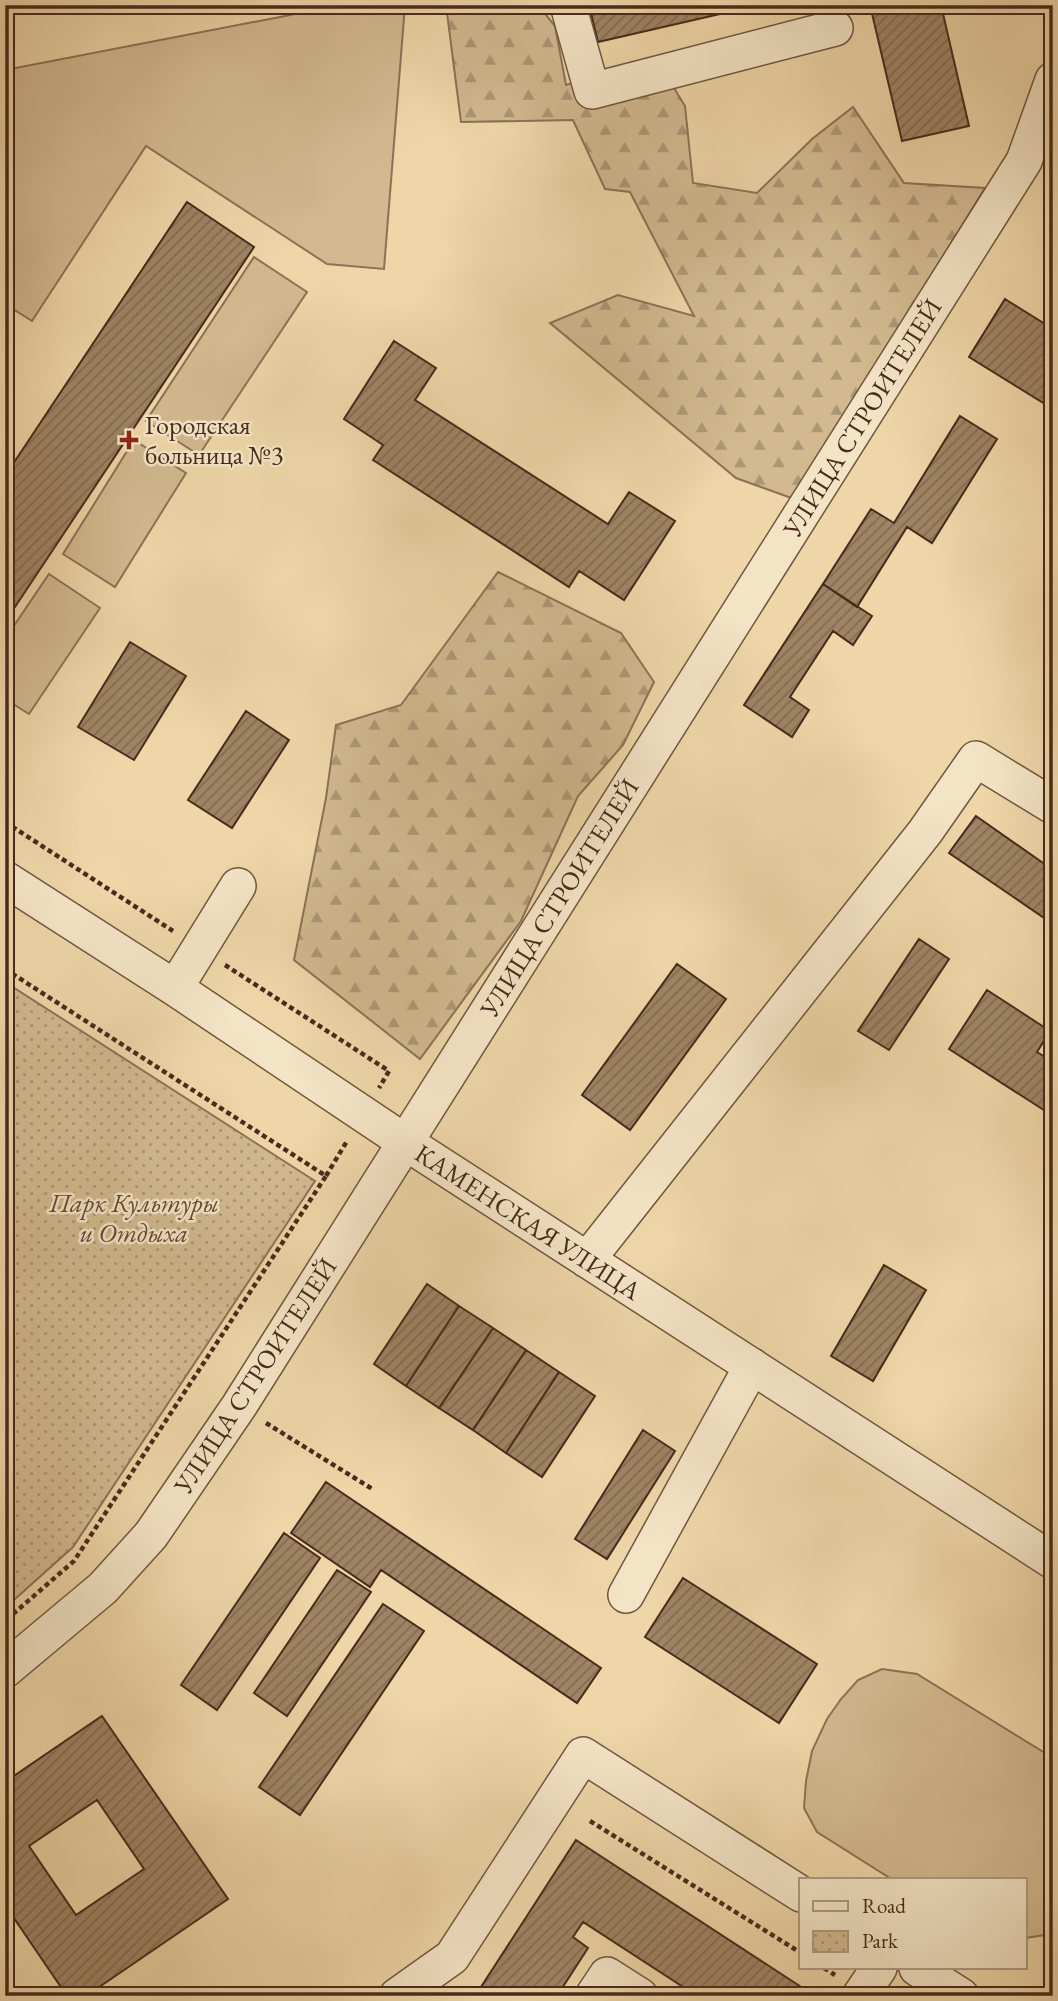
<svg xmlns="http://www.w3.org/2000/svg" width="1058" height="2001" font-family="'EB Garamond',serif">
<defs>
<pattern id="forest-firs" width="22" height="20" patternUnits="userSpaceOnUse" patternTransform="scale(1.75)"><rect width="22" height="20" fill="#d2b990"/><path d="M5 1l3.5 6h-7zM16 11l3.5 6h-7z" fill="#ac9775"/></pattern>
<pattern id="park-dots" width="8" height="8" patternUnits="userSpaceOnUse" patternTransform="scale(1.75)"><rect width="8" height="8" fill="#d2b990"/><path d="M2 2h.1M6 6h.1" fill="none" stroke="#ac9775" stroke-width="1.8" stroke-linecap="round"/></pattern>
<pattern id="building-hatch" width="6" height="6" patternUnits="userSpaceOnUse" patternTransform="scale(1.75)"><rect width="6" height="6" fill="#9e8464"/><path d="M-1 1l2-2M0 6l6-6M5 7l2-2" fill="none" stroke="#836c52"/></pattern>
</defs>
<rect width="100%" height="100%" fill="#eed6a8"/>
<filter id="stains"><feTurbulence type="fractalNoise" baseFrequency=".00286" numOctaves="4"/><feColorMatrix values="0 0 0 0 .2 0 0 0 0 .09 0 0 0 0 .02 0 0 0 .5 -.17"/></filter>
<radialGradient id="worn" r=".72"><stop offset=".6" stop-color="#630" stop-opacity="0"/><stop offset="1" stop-color="#630" stop-opacity=".3"/></radialGradient>
<path fill="#d2b990" stroke="#8c7256" stroke-width="2" d="M342,5h63l-21,264 -57,-5 -181,-118 -114,175 -27,-17v-234z
M254,257l53,35 -108,163 -53,-34z
M134,440l52,33 -71,114 -52,-33z
M49,574l51,34 -71,106 -24,-15v-60z
M882,1669l35,5 136,84v172l-8,5 -20,3v-58h-132l-76,-48 -13,-24 2,-27 6,-30 15,-32 14,-20 17,-19z"/>
<path fill="url(#forest-firs)" stroke="#8c7256" stroke-width="2" d="M446,5h92l17,21 11,59 89,-28 30,49 8,77 64,10 55,-54 41,-32 51,76 81,5 -191,311 -58,-21 -186,-155 68,-28 76,21 -64,-124 -25,-3 -32,-69 -112,2z
M498,572l123,61 33,49 -31,63 -45,51 -57,125 -101,138 -126,-99 32,-162 10,-73 65,-20z"/>
<path fill="url(#park-dots)" stroke="#8c7256" stroke-width="2" d="M5,982l310,199 -242,366 -68,61z"/>
<path fill="url(#building-hatch)" stroke="#472b1b" stroke-width="2" fill-rule="evenodd" d="M589,5h170l-161,37z
M870,5h71l28,121 -67,15z
M187,202l67,45 -249,375v-146z
M1005,299l48,30v80l-84,-52z
M394,341l42,27 -21,32 193,124 21,-32 46,29 -51,79 -45,-29 -10,16 -196,-127 10,-15 -39,-26z
M960,416l37,23 -65,104 -25,-16 -50,80 -34,-23 48,-75 23,14z
M823,584l49,32 -19,29 -20,-14 -43,66 19,13 -17,27 -48,-32z
M130,642l56,34 -52,84 -56,-33z
M246,711l43,29 -57,88 -44,-28z
M976,816l77,54v54l-104,-71z
M919,939l30,20 -60,91 -31,-19z
M677,964l49,35 -96,131 -48,-35z
M987,990l63,41 -13,21 16,10v54l-104,-67z
M884,1265l42,25 -53,91 -42,-25z
M427,1284l32,22 -53,80 -32,-22z
M459,1306l34,22 -54,80 -33,-22z
M493,1328l33,22 -53,80 -34,-22z
M526,1350l33,22 -53,81 -33,-23z
M559,1372l36,24 -53,81 -36,-24z
M643,1430l32,21 -68,108 -32,-20z
M326,1482l275,186 -24,35 -196,-133 -11,17 -79,-54z
M284,1533l36,25 -103,152 -36,-25z
M337,1570l34,22 -84,124 -33,-23z
M683,1578l134,86 -38,59 -134,-86z
M383,1604l41,27 -124,184 -41,-28z
M102,1716l126,183 -142,97h-19l-62,-91v-123zM97,1800l47,69 -68,46 -47,-69z
M576,1840l239,156h-118l-114,-74 -10,15 15,11 -31,48h-63l-13,-9z"/>
<g fill="none" stroke-linecap="round" stroke-linejoin="round">
<defs>
<path id="minor" d="M568,5l24,86 243,-63
M5,879l170,109 230,154 648,419
M175,988l63,-102
M587,1260l338,-428 51,-73 77,47
M626,1595l126,-229
M5,1670l98,-82 48,-53 88,-129 785,-1245 29,-81
M917,1968l44,28
M397,1996l55,-39 131,-202 218,139
M593,1996l14,-21 33,21
M860,1996l19,-28"/>
</defs>
<use href="#minor" stroke="#71563e" stroke-width="38"/>
<path stroke="#472b1b" stroke-width="4.5" stroke-dasharray="5 3.5" stroke-linecap="butt" d="M5,822l168,109
M225,965l164,106 -10,17
M5,969l321,207 -252,385 -69,60
M326,1176l21,-35
M266,1423l108,67
M590,1821l211,132
M824,1968l11,7"/>
<use href="#minor" stroke="#f4e4c6" stroke-width="35"/>
</g>
<path fill="#8f2418" stroke="#f4e4c6" stroke-width="2.5" d="M125.5 429.5h7v7h7v7h-7v7h-7v-7h-7v-7h7z"/>
<g text-anchor="middle" dominant-baseline="central" stroke-width="5" stroke-linejoin="round" paint-order="stroke">
<g font-size="26" fill="#472b1b" stroke="#f4e4c6">
<text transform="translate(862 418) rotate(-58)">УЛИЦА СТРОИТЕЛЕЙ</text>
<text transform="translate(559 898) rotate(-58)">УЛИЦА СТРОИТЕЛЕЙ</text>
<text transform="translate(528 1222) rotate(33)">КАМЕНСКАЯ УЛИЦА</text>
<text transform="translate(255 1376) rotate(-57)">УЛИЦА СТРОИТЕЛЕЙ</text>
</g>
<g font-size="26" fill="#472b1b" stroke="#f4e4c6" text-anchor="start">
<text x="145" y="425">Городская<tspan x="145" dy="30">больница №3</tspan></text>
</g>
<g font-size="26" font-style="italic" fill="#634732" stroke="#f4e4c6">
<text x="134" y="1203">Парк Культуры<tspan x="134" dy="30">и Отдыха</tspan></text>
</g>
</g>
<rect width="1058" height="2001" fill="none" stroke="#eed6a8" stroke-width="28"/>
<rect x="7" y="7" width="1044" height="1987" fill="none" stroke="#472b1b" stroke-width="3.5"/>
<rect x="14" y="14" width="1030" height="1973" fill="none" stroke="#472b1b" stroke-width="2"/>
<rect x="799" y="1878" width="228" height="91" fill="#f4e4c6" stroke="#af9a82" stroke-width="2"/>
<rect x="813" y="1901" width="35" height="10" fill="#f4e4c6" stroke="#af9a82" stroke-width="2"/>
<text x="862" y="1913" font-size="21" fill="#472b1b">Road</text>
<rect x="813" y="1931" width="35" height="21" fill="url(#park-dots)" stroke="#af9a82" stroke-width="2"/>
<text x="862" y="1948" font-size="21" fill="#472b1b">Park</text>
<rect width="100%" height="100%" filter="url(#stains)"/>
<rect width="100%" height="100%" fill="url(#worn)"/>
</svg>
